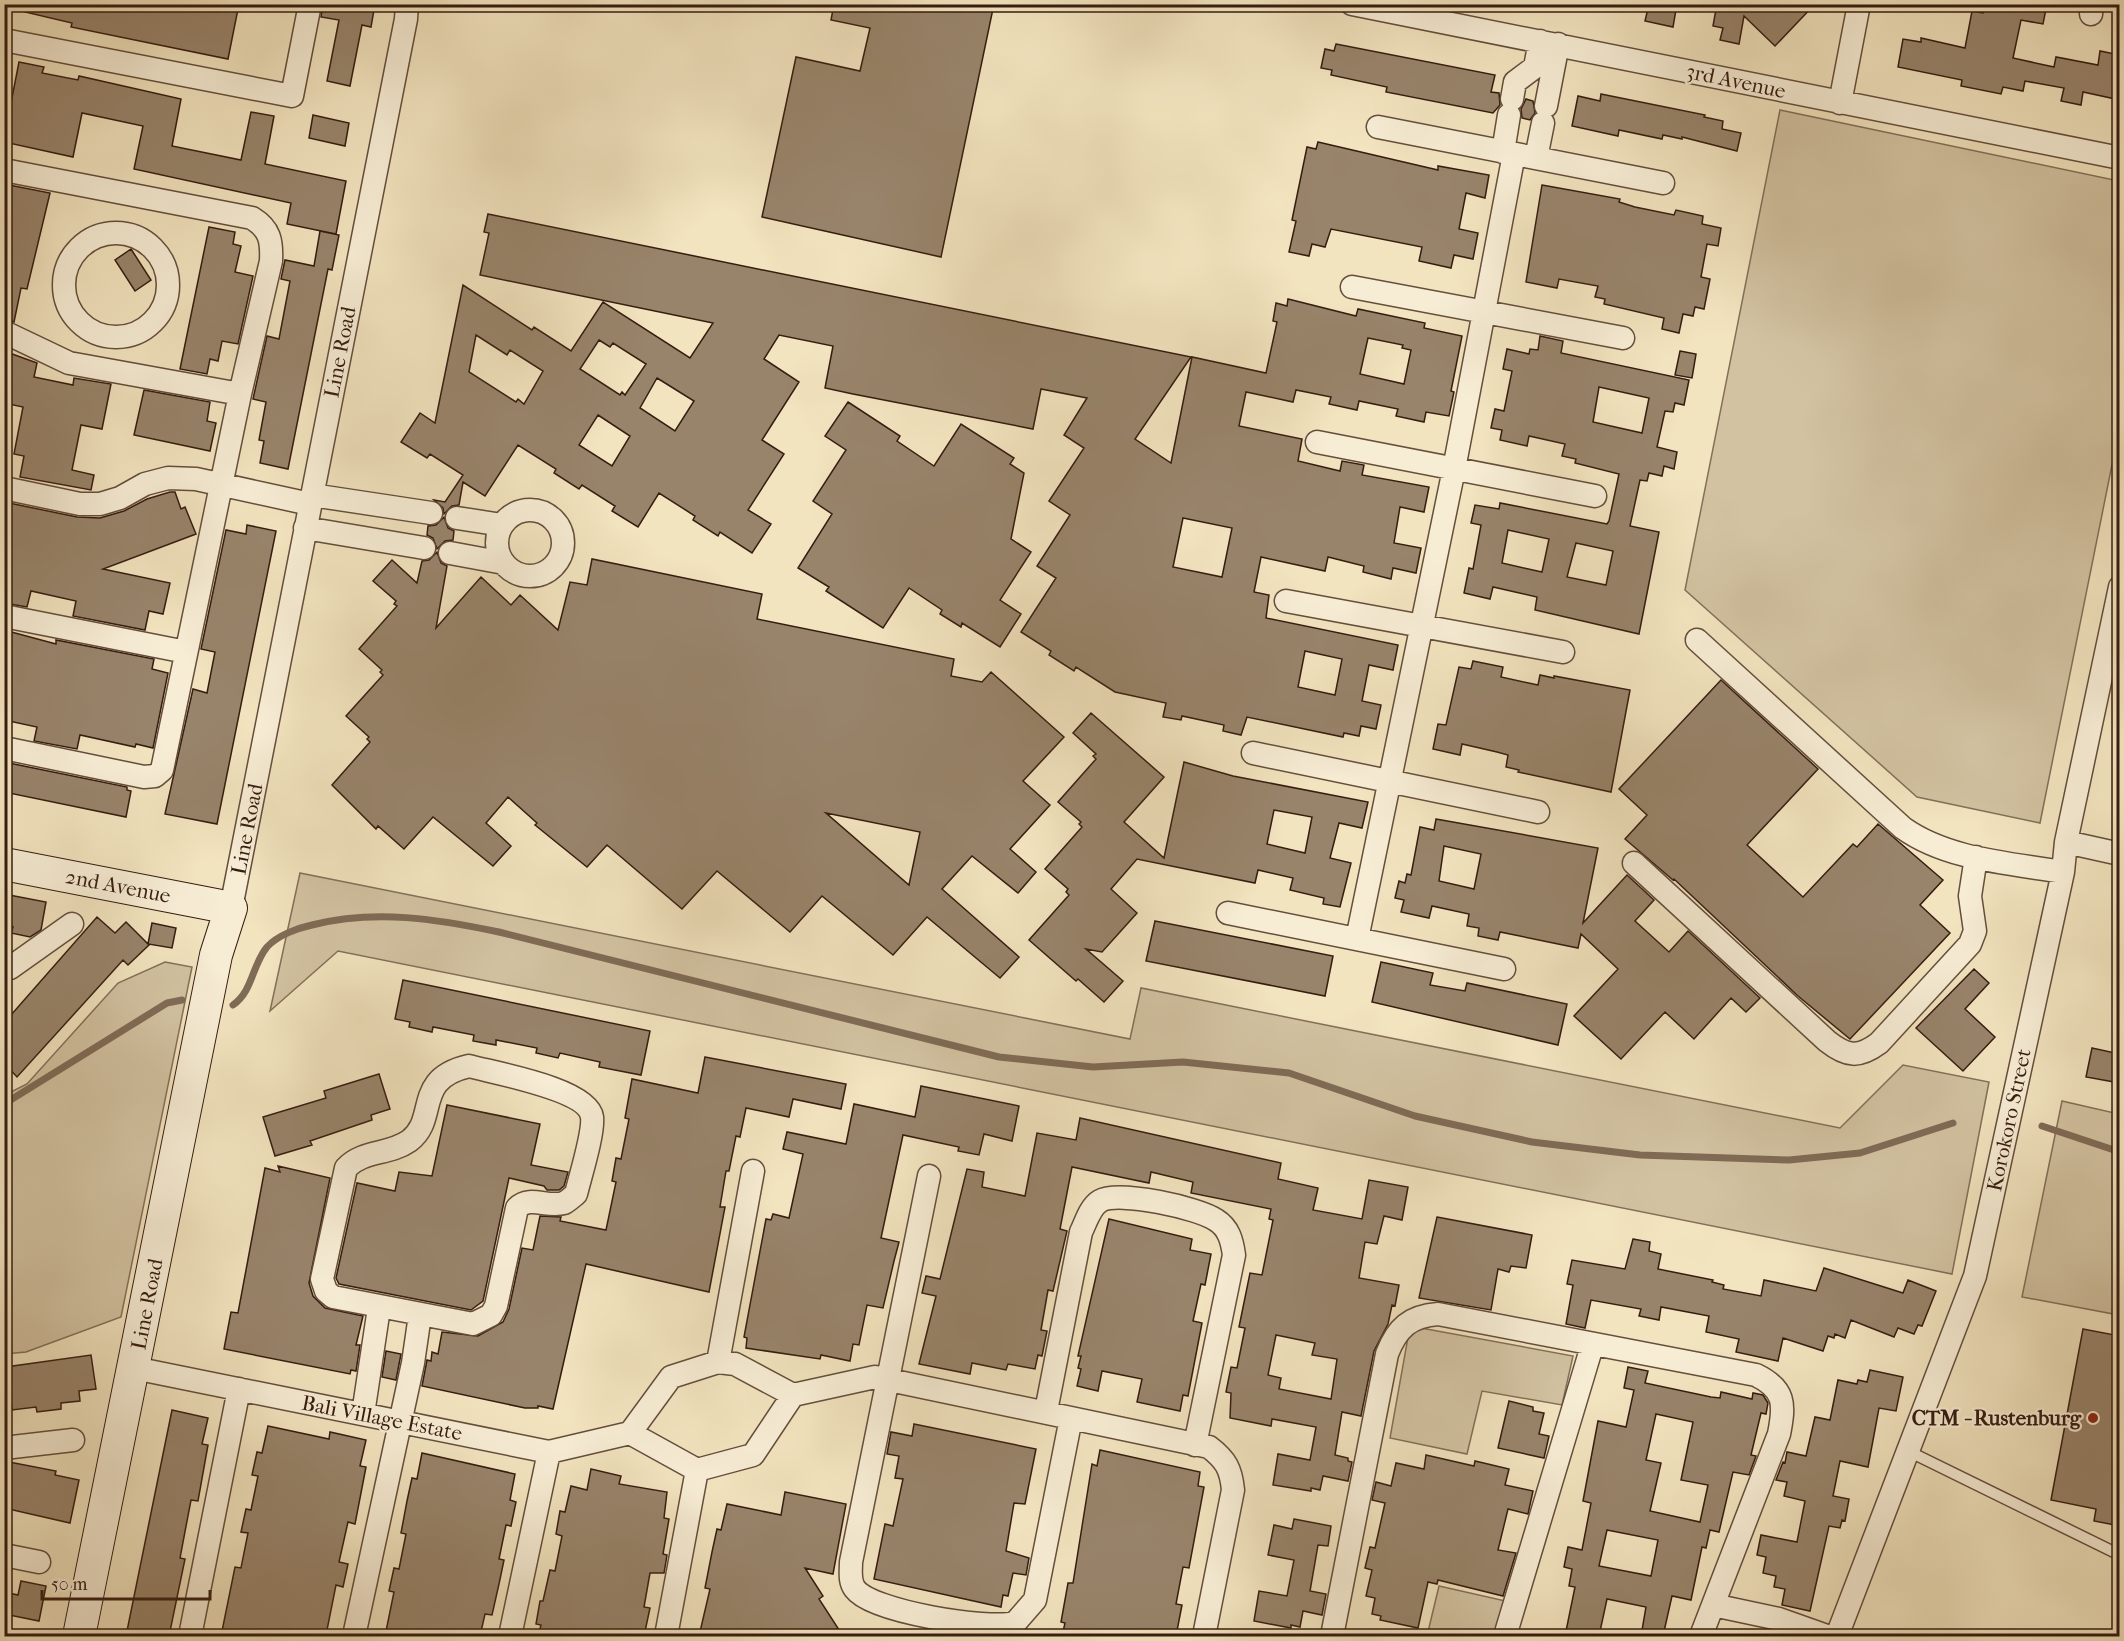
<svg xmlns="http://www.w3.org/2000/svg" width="2124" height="1641" font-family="'IM FELL French Canon',serif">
<rect width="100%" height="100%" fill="#f2e4bf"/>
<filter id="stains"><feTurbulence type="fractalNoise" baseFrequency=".00333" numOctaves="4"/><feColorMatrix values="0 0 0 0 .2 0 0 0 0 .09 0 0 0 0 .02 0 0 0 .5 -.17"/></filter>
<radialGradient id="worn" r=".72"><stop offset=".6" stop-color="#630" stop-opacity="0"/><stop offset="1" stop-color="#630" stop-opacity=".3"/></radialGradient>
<path fill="#d2c2a1" stroke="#846f59" stroke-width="1.5" d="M1780,110l339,71v249l-79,393 -123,-26 -232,-207z
M300,873l830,166 11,-51 699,140 63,-63 86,17 -37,192 -1614,-323 -68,60z
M165,962l27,5 -71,350 -95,35 -21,2v-259l22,-11 91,-101z
M2062,1101l57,13v201l-97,-18z
M1410,1326l163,30 -11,49 -80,-14 -15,63 -77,-16z
M1439,1586l71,16 -10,34h-73z"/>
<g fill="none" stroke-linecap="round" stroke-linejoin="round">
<path stroke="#806b56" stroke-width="7" d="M233,1005c20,-14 19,-40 34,-58 11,-12 31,-19 45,-22 63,-16 125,-6 187,7l500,125 94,10 90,-5 106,11 126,43 117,26 108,13 149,5 71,-7 93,-30
M4,1104l163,-101 15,-3
M2042,1126l78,26"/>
</g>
<path fill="#98846b" stroke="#361c11" stroke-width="1.5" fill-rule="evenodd" d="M26,4h213l-11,55 -157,-32 1,-4 -47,-11z
M323,4h52l-4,23 -9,-2 -12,61 -23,-5 12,-61 -18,-3z
M834,4h160l-53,253 -179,-40 34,-160 64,14 10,-43 -39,-8z
M1649,4h28l-4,23 -28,-6z
M1717,4h98l-40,42 -31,-30 -5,28 -19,-4 3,-12 -10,-2z
M1985,4h62l-4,20 -22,-4 -8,38 41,9 2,-10 42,8 2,-14 20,4v45l-37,-8 -2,13 -20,-4 3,-13 -39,-7 -2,10 -20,-4 -2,7 -40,-8 1,-6 -64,-13 5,-28 18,3v-4l44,10 7,-37 11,2z
M1336,44l159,31 -4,17 8,1 1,12 -7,8 -107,-21 1,-5 -56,-12 1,-5 -11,-2 4,-19 9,2z
M19,62l25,5 -2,6 36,7 1,-4 102,23 -9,47 69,14 10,-48 23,4 -9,48 81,17 -10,53 -49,-10 4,-21 -157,-34 9,-43 -61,-13 -9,44 -69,-15v-30l5,1z
M1601,94l104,21 -1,2 19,4 -1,8 19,4 -4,18 -55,-14v2l-19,-4 -1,4 -43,-9 -1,6 -46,-10 6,-30 22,5z
M1526,99l7,2 2,12 -5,7 -8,-2 -1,-9z
M313,115l36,8 -4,23 -36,-8z
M1318,142l120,28v-4l51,9 -4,23 -19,-5 -7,36 19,4 -5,26 -19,-4 -3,13 -32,-7 3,-14 -91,-18 -6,18 -13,-3 -3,12 -20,-4 7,-31 -4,-1 15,-73 9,2z
M4,184l46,9 -23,96 -6,-1 -7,34 -10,-3z
M1542,185l78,14 -1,3 16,5 39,8 2,-5 27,6 -1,8 19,4 -3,18 -11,-2 -6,33 9,2 -6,30 -9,-2 -2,9 -10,-2 -4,19 -17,-4 2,-11 -60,-14 1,-5 -10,-2 3,-11 -39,-7 -2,9 -31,-6z
M488,214l703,143 -56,82 36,24 21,-106 74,16 11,-51 -4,-1 3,-18 11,3 1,-7 68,17 2,-7 67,14 -1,5 38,8 -11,55 3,1 -5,24 -23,-4 -2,10 -28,-6 2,-7 -39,-8 -2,9 -28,-6 2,-7 -35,-7 -3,12 -47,-10 -7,34 63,13 -4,22 42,10 2,-10 22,4 -2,10 67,12 -5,25 -24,-5 -6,36 27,5 -5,25 -23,-5 -2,11 -28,-7 1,-6 -36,-9 -3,14 -64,-14 -7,35 15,3 -3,23 132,27 -5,25 -24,-5 -7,36 19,4 -5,24 -15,-3 -2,10 -15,-3 -1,4 -96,-20 -6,18 -18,-4 1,-6 -42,-9 -1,4 -18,-3 3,-14 -51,-11 -39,-25 -2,4 -25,-16 2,-4 -30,-19 35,-54 -19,-12 33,-51 -21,-14 35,-53 -20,-13 23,-37 -46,-9 -8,40 -180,-35 -28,-6 8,-42 -54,-11 -15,24 35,23 -37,58 22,14 -36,56 23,14 -19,29 -32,-21 -2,4 -25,-16 2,-4 -36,-23 -21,34 -26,-16 3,-5 -33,-21 -3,4 -25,-16 2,-4 -38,-24 -33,51 -22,-14 -4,23 -7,1 -8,8 -1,-6 -9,-8 11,2 18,-27 -33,-21 -3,4 -26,-16 19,-29 15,10 28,-138 69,45 2,-3 37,24 32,-49 87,56 23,-35 -233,-48 9,-42 -5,-1zM476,335l31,20 3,-5 33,21 -19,33 -6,-5 -2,3 -47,-30zM1368,338l35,7 -1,3 9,2 -7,34 -44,-10zM599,340l11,7 3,-4 33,21 -21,31 -3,-3 -2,3 -40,-26zM657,378l37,23 -19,30 -35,-23zM598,415l32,21 -18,30 -33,-21zM1183,518l49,10 -10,49 -49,-10zM1305,651l37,8 -7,36 -37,-8z
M209,227l26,5 -2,12 8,2 -6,26 18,4 -15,68 -16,-3 -4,20 -8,-2 -3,15 -27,-5z
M320,231l19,4 -7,35 -4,-1 -40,200 -28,-6 4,-22 -5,-1 7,-38 -13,-3 14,-63 12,3 11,-58 -9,-2 4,-19 29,6z
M131,249l20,31 -16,11 -20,-31z
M1540,336l23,5 -2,12 128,27 -5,25 -9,-2 -2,9 -8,-1 -8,36 20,5 -3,17 -10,-3 -2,10 -13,-3 -2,8 -7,-1 -10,46 29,6 -20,102 -104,-24 2,-13 -44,-10 -3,12 -26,-6 5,-25 4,1 8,-44 -10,-2 4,-18 24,4 1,-6 107,21 2,-3 10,-47 -44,-11 1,-4 -14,-3 3,-12 -36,-8 -2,10 -27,-6 2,-10 -11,-2 4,-19 9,2 8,-40 -9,-2 4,-20 22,5 1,-5 8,1zM1599,387l50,11 -7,35 -49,-11zM1508,530l41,9 -7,33 -40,-9zM1576,543l37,8 -7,34 -39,-8z
M4,351l33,12 -3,14 39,8 1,-7 37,6 -9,45 -21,-4 -9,45 22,5 -3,15 -71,-13 4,-21 -10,-2 9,-47 -19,-4z
M1680,351l16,3 -4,24 -17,-3z
M144,390l66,12 -3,19 9,2 -6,28 -76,-16z
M848,402l52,34 -3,5 37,25 27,-42 53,34 -4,6 14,9 -13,66 20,13 -31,48 21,14 -21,33 -38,-24 -1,4 -21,-13 2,-4 -33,-22 -26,40 -57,-37 3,-4 -31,-19 34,-54 -19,-13 33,-51 -21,-14z
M170,492h5l6,17 4,-2 11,27 -93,35 67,14 -7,31 -14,-3 -4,19 -72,-14 3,-15 -45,-10 -4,16 -23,-4v-101l73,15 23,1 24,-7 23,-12z
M444,517l4,11 6,3 -1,9 -8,1 -8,8 -4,-11 -6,-3 1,-9 8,-1z
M247,525l29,6 -59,293 -52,-10 28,-125 14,4 8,-41 -14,-3 25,-119 20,4z
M437,552l4,11 6,3 -11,62 45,-51 30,28 9,-10 38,35 12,-48 17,3 5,-26 170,35 -5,25 197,40 -3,17 31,6 9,-10 73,65 -41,44 27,24 -40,44 26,23 -18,21 -46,-37 -30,33 77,68 -19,21 -73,-61 -34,38 -71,-59 -32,36 -73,-61 -35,38 -75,-64 -20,22 -52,-42 2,-2 -29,-26 -22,26 25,23 -18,20 -60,-49 -29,32 -26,-23 -2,3 -44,-44 38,-43 -3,-3 2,-2 -23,-21 37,-41 -3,-3 2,-2 -23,-21 38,-43 -3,-2 2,-3 -23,-20 19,-21 25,23 5,-22 7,-1zM826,813l94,19 -11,53z
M4,630l52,14v-4l98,19 -2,10 16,4 -15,75 -17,-4 -1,3 -55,-12 -3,14 -43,-8 3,-14 -33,-7z
M1473,661l30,6 -2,10 37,8 2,-10 14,3v-2l76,14 -19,102 -93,-20 1,-2 -13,-3 2,-12 -11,-3 -35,-8 -2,11 -27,-6 5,-25 8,1 13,-58 12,2z
M1721,680l97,89 -71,76 56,52 50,-53 4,3 21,-23 65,56 -23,25 30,28 -100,106 -52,-43 -124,-117 -1,1 -48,-41 22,-24 -28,-26z
M1091,713l73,64 -40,45 40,36 20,-96 49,14 135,26 -6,26 -23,-5 -9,35 21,5 -11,44 -17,-3 1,-6 -34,-8 3,-12 -35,-8 -3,13 -118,-24 -26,30 26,24 -35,39 -16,-3 37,32 -19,21 -26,-23 -2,2 -47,-41 40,-45 -3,-3 2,-3 -23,-20 37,-42 -3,-3 2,-2 -23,-20 38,-43 -3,-3 3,-2 -23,-21zM1274,810l38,7 -7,36 -38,-9z
M4,762l123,25v3l4,1 -5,26 -122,-25z
M1436,819l162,29 -15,75 44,-48 27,25 -19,21 34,31 19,-21 72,67 -14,14 -15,-14 -37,41 -29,-27 -44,47 -47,-43 44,-47 -37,-35 -3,14 -78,-16 -2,8 -20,-4 1,-8 -12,-2 2,-12 -37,-8 -3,12 -28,-6 3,-12 -9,-2 4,-17 6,2 2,-9 4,1 9,-48 14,3zM1444,846l37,8 -7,35 -35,-8z
M4,894l42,8 -5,28 -11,7 -19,-4 2,-6 -9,-1z
M97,917l18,16 11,-11 23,23 -21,20 -5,-5 -106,117 -13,-14v-40z
M1155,921l178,35 -8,40 -179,-35z
M152,923l24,5 -4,20 -24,-4z
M1381,962l52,11 -3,12 35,6 2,-8 100,21 -9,41 -186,-43z
M1974,969l15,14 -24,26 30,28 -32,34 -47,-43z
M403,980l247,51 -9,44 -42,-8 1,-5 -40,-9 -2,5 -22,-5 1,-5 -41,-8v5l-23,-4 1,-6 -41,-8 -1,5 -23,-5 1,-5 -15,-3z
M2092,1048l28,6v29l-34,-6z
M705,1057l141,27 -5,25 -48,-10 -4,18 -43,-9 -6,29 -4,-1 -7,35h-3l-6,36h5l-16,85 -123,-28 -33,145 -15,-3v2h-13l-103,-22 5,-26 4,1 1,-9 6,2 4,-22 36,4 25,-14 6,-13 13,-61 11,2 7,-34 21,1 -1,4 46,9 10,-48 -4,-1 4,-23 5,1 8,-40 -4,-1 7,-39 66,14z
M379,1074l11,35 -19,6 1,5 -62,21 2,4 -37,11 -12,-39 63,-19 -2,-7z
M921,1086l98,20 -7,35 -28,-7 -5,21 -21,-4 1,-4 -56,-12 -22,103 18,4 -5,19 -11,47 -16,-3 -8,40 -6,-1 -3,17 -29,-6 -1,4 -74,-11 1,-10 -3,-1 22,-118 5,1 2,-6 16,4 14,-64 -20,-5 4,-17 59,12 8,-40 61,13z
M447,1105l93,19 -9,41 37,7 -4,14 -5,4h-12l-3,-4 -35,-8 -26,123 -12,9 -132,-26 -3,-6 21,-95 38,8 4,-19 33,4z
M1080,1118l201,45 -3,16 40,9 -5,22 49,9 7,-39 39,7 -6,33 -18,-4 -7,28 -12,-2 -6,36 40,7 -4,21 -3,-1 -4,19 -14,27 -13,65 -19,-4 -7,43 13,3v3l4,1 -4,19 -25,-5 -3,14 -9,-2v3l-38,-6 5,-31 32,6 6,-33 -44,-8 -1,7 -41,-8 1,-25 -5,-1 5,-25 6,1 8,-40 -6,-1 11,-54 12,2 11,-55 -4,-1 2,-10 -80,-16 2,-11 -42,-10 -2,11 -77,-16 -12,62 7,2 -14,60 -5,-1 -7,40 6,1 -5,25 -4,-1 -3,14 -27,-5 -2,6 -34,-7 -2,11 -51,-10 17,-68 -14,-3 4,-17 14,3 27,-110 17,3 -2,15 43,9 12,-63 39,7zM1276,1335l39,8 -3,12 25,4 -6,40 -52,-10 2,-11 -13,-3z
M278,1166l52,12 -21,105 4,13 12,12 38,8 -7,29h4l-4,26 -5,-1 -1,4 -126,-25 7,-37 7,1 27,-145 15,4z
M1437,1217l95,18 -6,33 -15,-2 -2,6 -11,-3 -7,41 -72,-12z
M1109,1219l83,20 -2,11 21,4 -6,31 -4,-1 -8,37 9,2 -14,73 -5,-1 -3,16 -43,-9 5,-23 -40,-8 -4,20 -21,-5 4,-17 -3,-1 3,-12h-3z
M1633,1239l17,3 -1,9 12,3 -3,15 55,11 -1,2 12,3 -1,4 38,7 3,-16 52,11 8,-23 79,25 5,-13 28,11 -14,35 -4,-1 -4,9 -16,-6 -4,9 -43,-17 -6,18 -10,-4 -1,4 -6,-2 -5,15 -40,-13 -5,23 -42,-9 3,-13 -33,-7 3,-16 -48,-9 -2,13 -20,-4 2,-7 -50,-9 -6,28 -19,-4 7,-39 -6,-1 5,-24 53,9z
M2083,1329l37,7v190l-26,-5 2,-12 -45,-9z
M386,1351l15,3 -5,26 -14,-3z
M91,1355l5,34 -17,2 1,10 -19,2v6l-24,3 -1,-5 -24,3 -6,-43z
M1628,1367l20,4 -3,12 66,14 9,1 1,-6 31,7 1,-6 10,2 5,8 -2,11 -5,-1 -10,42 5,1 -7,19 -16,-3 -14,60 -9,-2 -4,18 -4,-1 -11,53 -19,-4 -9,40h-22l5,-29 -39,-8 -8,37h-34l10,-49 -6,-1 3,-17 -8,-2 4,-20 14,3 9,-47 -8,-2 15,-80 28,6 8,-37 -10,-2zM1656,1414l37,8 -12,58 27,5 -8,37 -50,-11 11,-48 -15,-3zM1607,1530l51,10 -7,36 -52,-10z
M1870,1370l33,7 -7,34 -17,-3 -11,59 -28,-6 -7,35 16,3 -4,22 -3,-1 -2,8 -11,-2 -19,85 -28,-6 3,-16 -11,-2 2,-11 -13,-3 3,-16 -9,-2 4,-20 36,7 8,-41 -21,-5 3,-14 -11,-2 7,-18 2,1 2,-11 19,4 9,-39 15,3 8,-40 19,4 1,-4 9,2z
M1509,1401l24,6v4l11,2 -5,21 10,2 -5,22 -46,-10z
M172,1410l36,8 -6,26 6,1 -10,56 -7,-1 -11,58 5,1 -16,77h-16l-26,-5z
M914,1424l122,25 -11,55 -11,-1 -8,48 23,7 -3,17 -13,-2 -5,23 -5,-1 -2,12 -127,-28 11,-55 8,2 10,-47 -8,-1 4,-22 -12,-2 4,-22 21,4z
M268,1426l61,13 1,-7 36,8 -6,26 6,1 -11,57 -7,-2 -9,40 9,2 -5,23 -7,-2 -10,50 -105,1 14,-69 6,1 7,-35 -7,-1 5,-23 5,1 7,-34 -6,-1 5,-23 5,1z
M1100,1450l100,22 -2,14 6,1 -15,81 -6,-1 -7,37 6,1 -6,31h-114l3,-13 -4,-1 7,-39h5l19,-119 5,2z
M422,1453l93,21 -5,26 6,2 -5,24 -5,-1 -7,34 5,1 -5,24 -7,31 -7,-1 -5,22h-95l9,-44 -5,-1 5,-23 5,1 7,-35 -5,-1 6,-32 5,-23 5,1z
M1426,1455l48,11 1,-5 34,8 -4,16 28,6 -5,23 -20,-5 -10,41 18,3 -13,43 -65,-16 -1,4 -9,-2 -10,46 -38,-8 1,-4 -9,-2 3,-16 -9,-2 6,-26 -7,-2 5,-21 5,1 10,-45 -13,-3 4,-18 15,4 5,-23 28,6z
M4,1461l52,10 -1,4 24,5 -9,43 -66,-15z
M591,1469l30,7 -2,8 48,8 -3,26 5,1 -6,35 4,1 -3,18h-14l-6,34 6,1 -6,28h-106l3,-11 -5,-1 4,-23h3l7,-31 5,1 7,-35 -6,-2 4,-23 5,1 6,-26 16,4z
M785,1492l61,12 -13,70 -28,-6 18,28 -4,3 24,37h-144l11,-47 -5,-1 7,-36 5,-23 4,1 6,-26 54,11z
M1294,1519l37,7 -3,20 -10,-1 -8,46 16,3 -4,21 -19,-4 -3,16 -9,-2v3l-37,-7 5,-30 28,5 7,-36 -26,-5 6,-30 18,4z
M21,1581l25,5 -7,35 -35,-7v-22l14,3z"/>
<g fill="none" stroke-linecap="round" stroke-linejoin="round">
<defs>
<path id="lane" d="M1908,1451l212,104"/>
<path id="street" d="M1352,4l768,154
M2091,14l1,-10
M4,40l288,56 18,-92
M1512,99l3,-17 20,-15 5,-26
M1840,103l19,-99
M1546,106l12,-62
M1378,127l285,56
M1503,152l6,-37
M1536,158l7,-35
M4,170l248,48c18,11 20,23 19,43l-31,133 -78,376 -7,6 -11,1 -140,-29
M64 285a52 52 0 1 1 104 0a52 52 0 1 1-104 0Z
M1352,287l271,51
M4,332l65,31 171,31
M1317,442l278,54
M4,488l76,16h20l20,-6 25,-14 23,-6 28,1 114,25
M312,495l119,18
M497 543a33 33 0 1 1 66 0a33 33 0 1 1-66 0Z
M457,518l45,7
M305,528l119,20
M450,553l54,10
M1286,601l277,51
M4,616l182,36
M1697,640l206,188c45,32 107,35 160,44
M1253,753l285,59
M2066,842l54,12
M1634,863l193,178c20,16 32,17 52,2l91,-99 5,-13 -5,-35 6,-39
M231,908l175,-889 1,-15
M1228,913l276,56
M1357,939l97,-470 60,-315
M4,967l6,1 62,-44
M469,1066c25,7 119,23 123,51 2,16 -12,60 -16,77 -4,3 -8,7 -12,9 -17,5 -34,-8 -47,5l-21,98 -5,9 -18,9 -140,-27 -7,-6 -4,-12 24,-111c17,-18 43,-13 63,-27 30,-22 3,-62 60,-75z
M929,1176l-78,386c0,10 -2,19 4,27 17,23 133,41 160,34l20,-23 36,-182
M718,1362l35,-191
M134,1368l415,84 81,-19
M1046,1411l35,-179c5,-10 9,-25 19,-31 18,-11 99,7 116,19 13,8 16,21 18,35l-39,190
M363,1414l16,-106
M630,1433l67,37 56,-15 40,-60 82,-18 334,70c17,13 22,22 24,43l-29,146
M630,1433l41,-56 47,-15 17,2 58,31
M4,1448l69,-8
M4,1555l35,7
M1713,1605l66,14 48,17
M190,1636l49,-247
M354,1636l59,-273 7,-48
M510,1636l39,-184
M666,1636l31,-166
M1332,1636l55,-282c10,-26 23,-38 51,-40l318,61c29,14 29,29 23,59l-78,202
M1505,1636l87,-290
M1837,1636l138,-360 88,-404 3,-30 54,-255"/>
<path id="secondary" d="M4,864l227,44 -15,47 -137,681"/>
</defs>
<use href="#lane" stroke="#654e3c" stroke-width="13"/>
<use href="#street" stroke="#654e3c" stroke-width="25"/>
<use href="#secondary" stroke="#361c11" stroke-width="34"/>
<use href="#lane" stroke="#f7edd5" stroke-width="10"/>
<use href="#street" stroke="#f7edd5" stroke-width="22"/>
<use href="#secondary" stroke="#f7edd5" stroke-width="32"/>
</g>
<circle fill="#8f2418" stroke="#f7edd5" stroke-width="2" cx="2093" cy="1418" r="6"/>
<g text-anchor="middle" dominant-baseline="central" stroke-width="4.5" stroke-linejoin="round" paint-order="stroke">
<g font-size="21" fill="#361c11" stroke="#f7edd5">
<text transform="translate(1736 81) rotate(12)">3rd Avenue</text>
<text transform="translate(340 352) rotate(-79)">Line Road</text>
<text transform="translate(247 829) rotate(-79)">Line Road</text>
<text transform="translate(118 886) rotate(11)">2nd Avenue</text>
<text transform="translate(2009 1120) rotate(-78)">Korokoro Street</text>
<text transform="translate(147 1304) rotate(-79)">Line Road</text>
<text transform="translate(382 1418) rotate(11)">Bali Village Estate</text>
</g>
<g font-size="21" font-weight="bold" fill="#361c11" stroke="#f7edd5" text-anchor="end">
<text x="2081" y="1418">CTM - Rustenburg</text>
</g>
</g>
<rect width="2124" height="1641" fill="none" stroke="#f2e4bf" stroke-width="24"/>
<rect x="6" y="6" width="2112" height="1629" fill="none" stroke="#361c11" stroke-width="3"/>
<rect x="12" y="12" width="2100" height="1617" fill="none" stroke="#361c11" stroke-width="1.5"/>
<path d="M42 1590v9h168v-9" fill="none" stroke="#361c11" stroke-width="3"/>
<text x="51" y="1590" font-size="18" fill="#361c11" stroke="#f7edd5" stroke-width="4.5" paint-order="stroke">50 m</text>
<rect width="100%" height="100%" filter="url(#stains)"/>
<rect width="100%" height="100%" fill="url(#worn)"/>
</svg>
